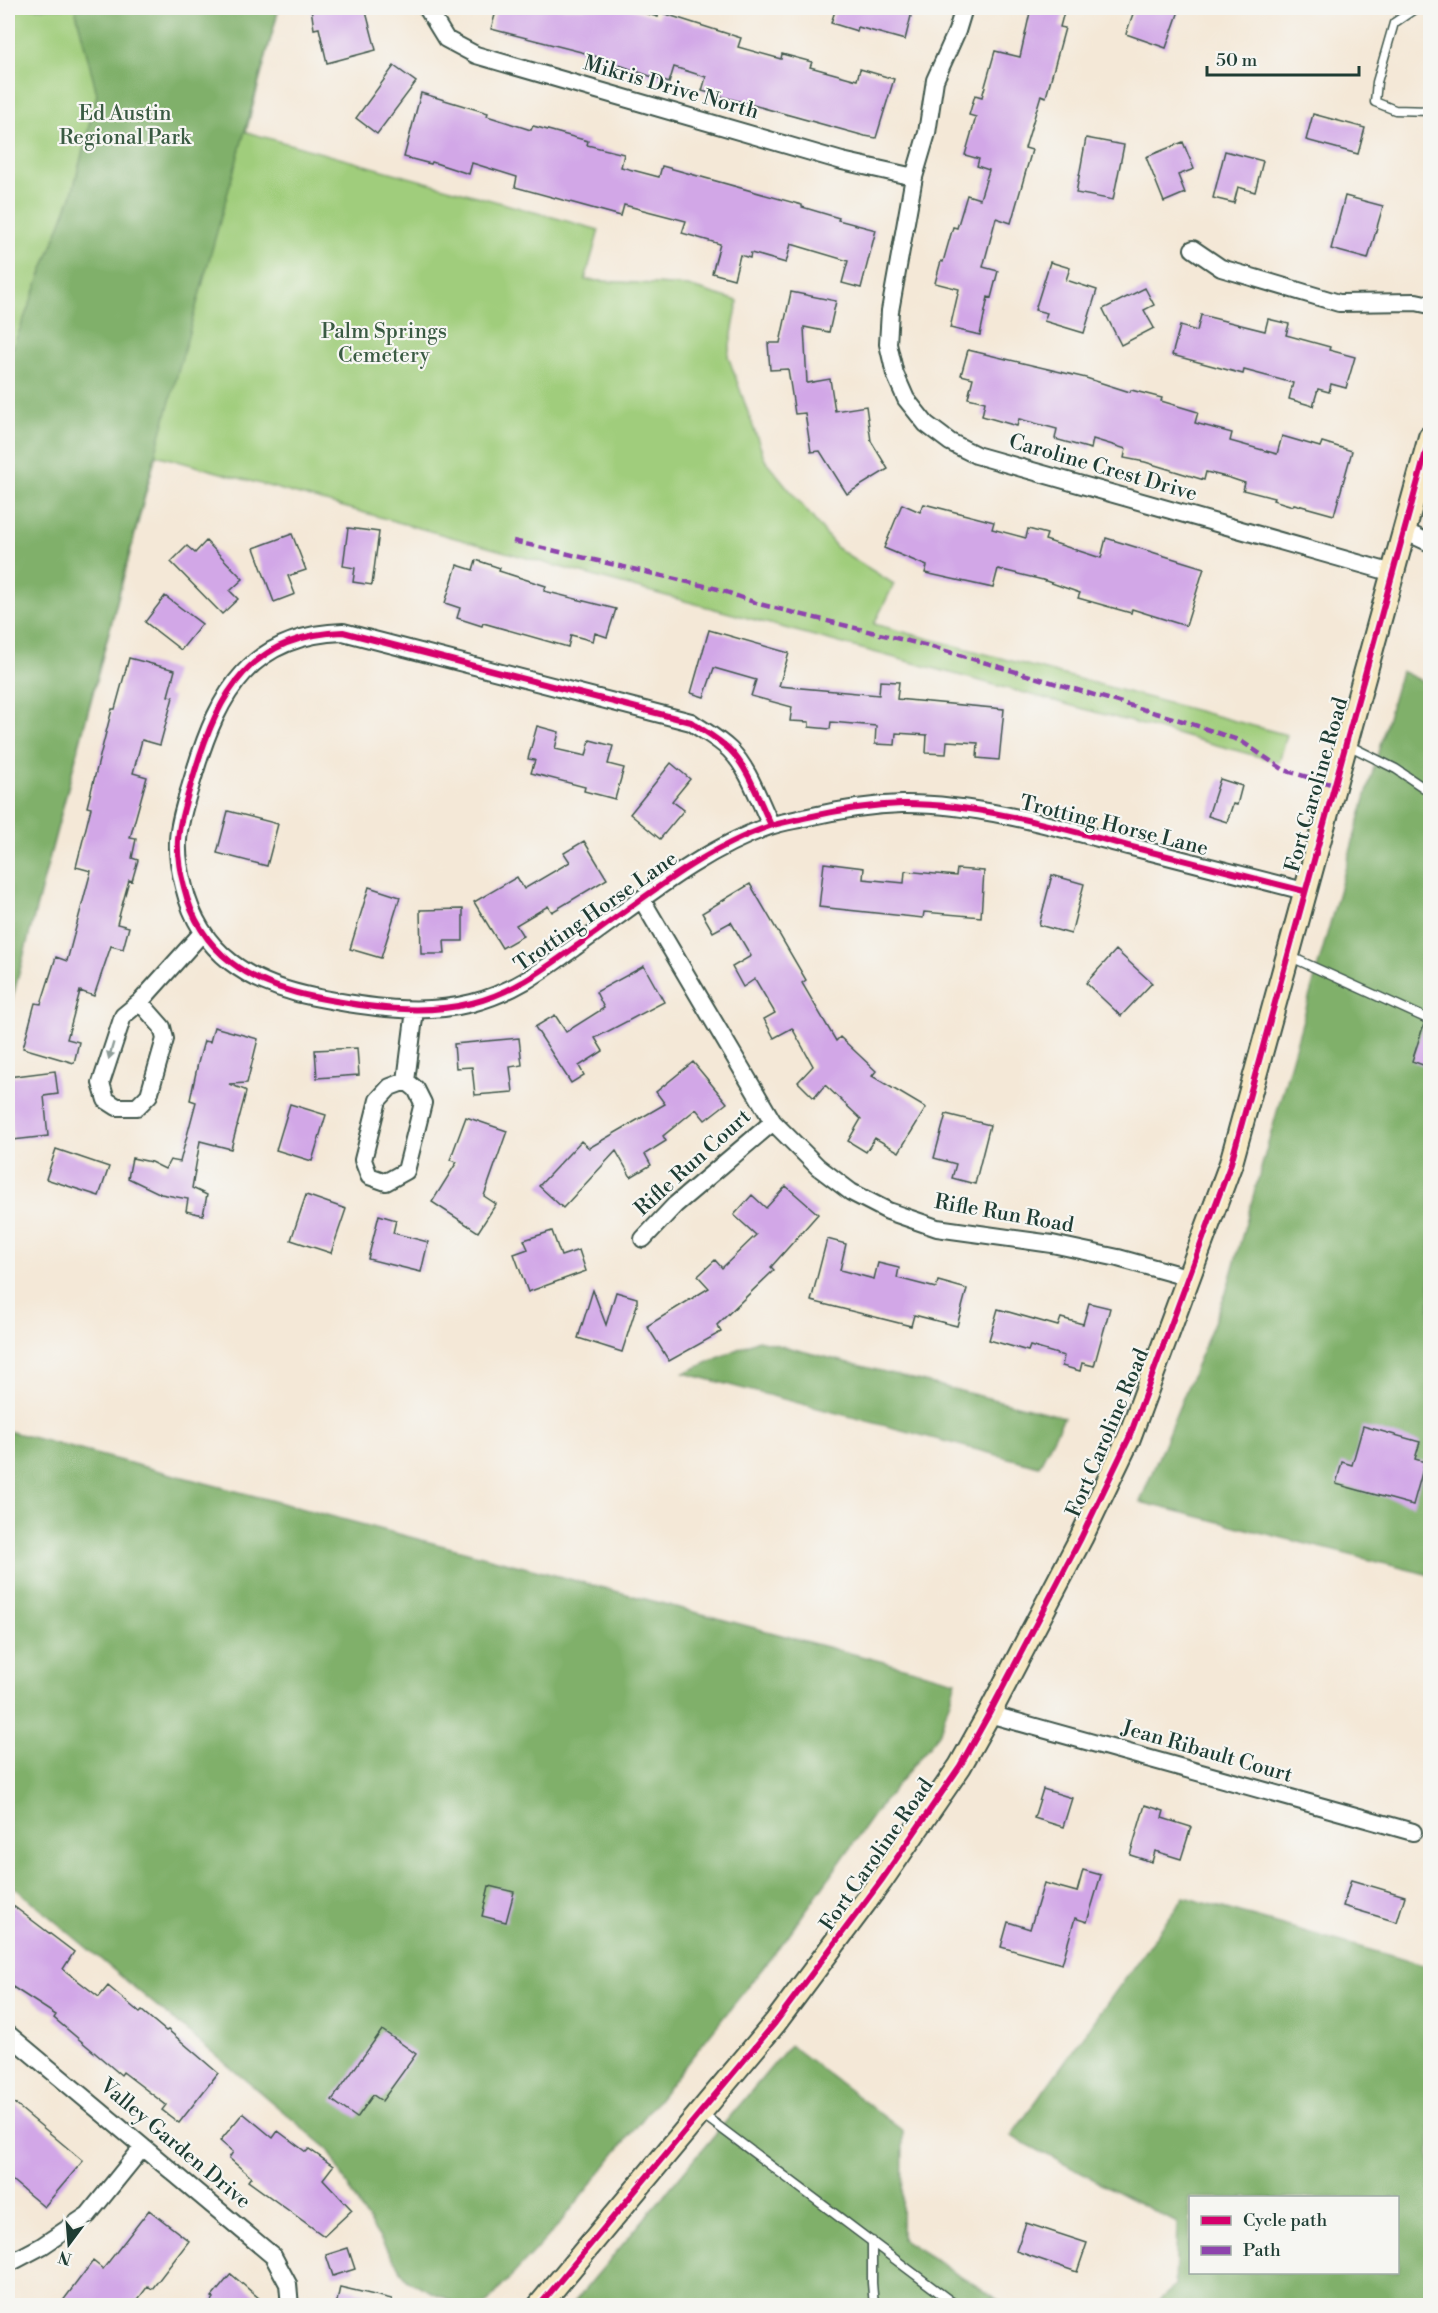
<svg xmlns="http://www.w3.org/2000/svg" width="1438" height="2313" font-family="'Libre Bodoni',serif">
<rect width="100%" height="100%" fill="#f6f6f2"/>
<filter id="ink" filterUnits="userSpaceOnUse"><feTurbulence type="fractalNoise" baseFrequency=".0167" numOctaves="2"/><feDisplacementMap in="SourceGraphic" scale="12" xChannelSelector="R" yChannelSelector="G"/><feConvolveMatrix kernelMatrix="1 2 1 2 8 2 1 2 1" color-interpolation-filters="sRGB"/></filter>
<filter id="wash" filterUnits="userSpaceOnUse"><feTurbulence type="fractalNoise" baseFrequency=".008" numOctaves="4" result="noise"/><feDisplacementMap in="SourceGraphic" scale="24" xChannelSelector="R" yChannelSelector="G"/><feGaussianBlur stdDeviation="1.35" result="paint"/><feColorMatrix in="noise" values="0 0 0 0 0 0 0 0 0 0 0 0 0 0 0 0 0 1.4 0 .05"/><feComposite in="paint" operator="in"/></filter>
<g filter="url(#wash)">
<rect width="100%" height="100%" fill="#f4e8d7"/>
<path fill="#a0cd7b" stroke="#608558" stroke-width="1.5" d="M8,8h271l-33,124 353,98 -14,50 103,6 50,15 -10,55 37,104 73,89 56,35 -20,40 413,111 -8,27 -723,-196 -400,-111 -148,560z"/>
<path fill="#80b06b" stroke="#507650" stroke-width="1.5" fill-rule="evenodd" d="M75,8h204l-124,447 -147,560v-666l5,-2 59,-153 25,-100z
M1401,671l29,14v890l-290,-73 86,-209z
M758,1340l306,77 -25,49 -355,-93z
M8,1431l948,250 -17,53 -63,77 -91,129 -229,288 -71,77h-25l-52,-24 -48,-73 -32,-59 -320,-267z
M1184,1897l246,70v338h-276l21,-19 2,-63 -166,-87zM1190,2198h208v74h-208z
M790,2045l113,86 -1,108 105,66 -436,1z"/>
<g id="blocks">
<path fill="#d2a7e7" d="M311,8h54l11,42 -49,13 -8,-35 -5,1z
M497,8h130l31,9 1,-5 82,26 -3,9 43,12 1,-5 30,8 -2,5 47,13 3,-11 34,10 -18,59 -11,-2 -163,-45 4,-14 -32,-10 -5,16 -80,-29 -98,-25z
M836,8h77l-8,32 -47,-13 -1,4 -26,-8z
M1031,8h34l-5,19 5,1 -19,69 -5,-2 -16,53 7,2 -21,73 -15,-5 -13,49 15,4 -7,27 -3,-1 -8,38 -30,-7 9,-39 -24,-6 6,-22 2,1 10,-35 4,1 10,-33 13,4 9,-29 -12,-4 2,-7 -14,-4 11,-38 -7,-2 6,-20 7,2 13,-46 25,6z
M1135,8h45l-14,40 -40,-14z
M394,66l22,16 -39,52 -21,-16z
M421,93l67,20 -1,3 44,14 2,-4 55,15 -1,4 37,9 -3,13 38,10 3,-11 140,39v2l37,11 -1,2 38,10 -15,58 -19,-5 6,-22 -57,-17 -5,19 -35,-10 -1,5 -10,-3 -6,24 -22,-6 8,-29 -38,-11 4,-12 -62,-16 -3,11 -106,-29 2,-10 -45,-14 -3,11 -37,-12 -1,2 -27,-7z
M1313,114l52,14 -7,26 -52,-14z
M1086,138l38,7 -11,55 -37,-7z
M1183,142l11,27 -16,6 7,18 -21,9 -18,-45z
M1225,151l38,10 -8,31 -17,-5 -4,16 -21,-5z
M1345,196l38,10 -15,53 -37,-10z
M1050,262l20,6 -4,12 31,10 -13,43 -40,-12 3,-8 -12,-3z
M1145,288l9,17 -10,5 10,18 -33,17 -18,-36z
M791,292l45,9 -7,31 -25,-5 3,56 23,-4 5,32 31,-5 5,35 17,28 -41,25 -27,-43 -9,1 -6,-39 -10,1 -7,-45 -18,1 -2,-27h12z
M1201,315l64,16 3,-12 21,5 -3,11 44,12 -1,3 26,7 -9,31 -15,-4 -2,8 -11,-3 -5,17 -24,-7 4,-16 -49,-13 -1,4 -71,-19 8,-29 17,5z
M968,350l118,28 44,14 1,-2 31,8 -1,3 37,11 -3,11 37,10 -2,8 47,13 5,-18 38,11 2,-5 30,9 -18,64 -40,-11 -1,2 -20,-6 1,-2 -31,-8 2,-7 -15,-5 -24,-6 -2,8 -59,-18 -21,-4 2,-9 -33,-10 -2,10 -36,-10 2,-10 -38,-10 -2,7 -35,-10 3,-14 -17,-4 5,-20 -12,-3z
M902,504l18,8 4,-8 70,18 -2,7 34,9 2,-9 19,5 -2,6 56,18 5,-20 98,30 -18,58 -54,-17 -1,4 -53,-15 2,-5 -37,-13 -45,-11 -5,19 -68,-15 2,-7 -43,-18z
M348,528l31,4 -7,53 -19,-3 2,-14 -12,-2z
M292,534l14,36 -18,6 7,18 -21,8 -20,-54z
M206,541l37,38 -13,12 8,8 -16,15 -51,-52 16,-16 8,7z
M476,560l24,8 -1,3 47,15 -2,5 72,18 -9,28 -12,-4 -2,8 -22,-6 -3,12 -85,-24 -1,3 -25,-8 3,-10 -15,-5 12,-38 16,5z
M165,596l37,28 -21,26 -36,-28z
M709,630l80,23 -10,33 100,9 1,-14 19,1 -2,17 107,10 -5,51 -22,-2 1,-15 -31,-2 -1,13 -20,-1 1,-18 -31,-2 -1,12 -20,-1 1,-18 -45,-4 -1,7 -21,-2v-5l-19,-1 2,-14 -41,-11 5,-16 -42,-12 -10,29 -13,-4z
M129,658l46,12 -7,26 5,1 -13,48 -18,-5 -9,33 14,4 -17,61 6,1 -4,19 6,2 -6,21 -3,-1 -12,44 12,3 -6,22 -12,-3 -17,50 -14,-5 -13,48 12,3 -5,21 -51,-15 12,-45 6,1 15,-47 11,4 24,-90 -15,-4 15,-59 -4,-1 25,-98h3z
M537,726l22,6 -4,17 31,7 4,-16 23,6 -5,18 16,4 -9,31 -31,-8 1,-4 -54,-14 4,-13 -7,-1z
M671,763l19,16 -18,22 12,9 -24,29 -30,-25z
M1220,779l22,7 -5,19 -4,-1 -6,18 -19,-6z
M228,811l50,13 -11,42 -50,-13z
M584,841l23,38 -55,33 -4,-6 -32,19 7,11 -21,12 -28,-46 43,-25 7,12 46,-27 -6,-9z
M824,863l40,5 -1,11 41,4 1,-12 51,5 1,-7 27,2 -3,46 -57,-5 -1,6 -104,-11z
M1052,875l32,9 -13,50 -32,-9z
M750,884l56,96 -4,3 34,58 4,-4 36,34 -4,5 54,32 -27,44 -24,-14 -9,14 -18,-11 13,-22 -36,-34 -11,13 -16,-16 15,-16 -21,-38 -18,10 -10,-19 11,-6 -20,-34 -12,8 -11,-20 19,-11 -20,-34 -18,10 -11,-19z
M369,887l31,10 -19,61 -31,-9z
M463,909v32h-19l1,13h-24l-1,-44z
M1116,950l36,33 -31,33 -35,-33z
M644,966l20,36 -69,36 8,13 -24,15 5,9 -13,8 -36,-56 20,-12 11,17 38,-24 -8,-16z
M1424,1024l7,2v42l-19,-7z
M214,1027l44,12 -11,44 -18,1 16,6 1,2 -15,57 -31,-8 -8,47 15,7 -4,20 -17,-4 2,-12 -27,-5 -33,-16 4,-20 19,4 14,7 5,-9 10,2 16,-60 -6,-2 8,-37 6,-22 6,1z
M519,1038l3,27 -12,2 3,25 -38,3 -3,-28 -16,1 -2,-24z
M357,1048l2,27 -42,3 -2,-28z
M693,1062l34,41 -22,17 -9,-11 -33,27 3,5 -21,13 6,11 -20,12 -15,-26 -53,57 -24,-22 42,-45 8,7 76,-44 -9,-12z
M55,1071l3,23 -14,2 4,40 -35,4 -5,-63z
M290,1104l36,11 -14,46 -36,-11z
M946,1114l44,11 -15,59 -23,-6 4,-14 -22,-6z
M466,1117l41,14 -23,65 12,8 -18,28 -46,-30 25,-40 -7,-2z
M56,1149l53,18 -10,29 -53,-17z
M786,1186l32,28 -47,53 3,3 -57,55 4,7 -52,29 -22,-35 62,-38 -11,-12 17,-16 7,8 34,-33 -22,-20 18,-20 14,13z
M306,1195l40,14 -15,44 -40,-13z
M379,1215l17,5 -3,13 35,9 -7,30 -53,-13z
M552,1231l9,25 18,-6 7,21 -58,21 -14,-38 14,-5 -4,-9z
M827,1239l19,5 -6,26 34,9 4,-16 21,5 -2,10 39,10 2,-7 29,8 -10,37 -43,-11 -3,11 -100,-25z
M593,1290l13,35 10,-33 21,6v7l-15,47 -44,-14z
M1089,1303l21,5 -16,58 -12,-3 -2,8 -18,-5 2,-10 -34,-10 -2,5 -39,-11 9,-31 60,17 3,-8 22,6z
M1363,1426l57,16 -5,17 10,3 -12,43 -77,-21 6,-22 10,3z
M1043,1789l29,9 -9,29 -29,-9z
M1145,1805l19,6 -2,7 29,9 -10,32 -26,-8 -3,11 -22,-7z
M1083,1870l18,5 -14,47 -12,-4 -13,46 -61,-17 7,-25 22,7 14,-46 33,9z
M1351,1880l54,16 -8,26 -54,-16z
M489,1886l25,6 -8,30 -24,-6z
M8,1902l66,50 -11,17 36,28 9,-11 32,27 2,-2 24,20 2,-1 50,43 -39,50 -17,-13 4,-5 -43,-33 -2,3 -67,-57 2,-3 -48,-31z
M382,2030l34,24 -34,47 -9,-6 -16,23 -25,-18z
M8,2098l75,63 -39,46 -36,-30z
M243,2113l30,25 5,-7 28,21 3,-3 24,17 -10,13 29,31 -28,26 -76,-55 3,-4 -22,-19 4,-6 -13,-11z
M149,2210l40,31 -37,48 -4,-3 -15,20h-74l34,-45 10,8z
M1026,2223l61,20 -10,29 -61,-21z
M348,2248l7,21 -22,7 -7,-21z
M231,2274l37,32h-60l6,-8 -2,-1z
M340,2287l52,12 -1,7h-55z"/>
</g>
</g>
<g filter="url(#ink)">
<use href="#blocks" fill-opacity="0" stroke="#3f574c" stroke-width="1.5"/>
<g fill="none" stroke-linecap="round" stroke-linejoin="round">
<defs>
<path id="lane" d="M1416,8l-22,15 -17,59 -2,20 20,8 35,1
M1346,744l50,25 34,23
M1289,956l141,64
M701,2113l256,193
M872,2241v42l2,23"/>
<path id="street" d="M427,8l19,31 30,16 366,106 72,16
M964,8l-7,23 -22,49 -8,53 -13,44 -24,134 -2,33 7,30 11,25 20,25 24,18 26,13 417,118
M1193,249l28,19 118,35 77,-1 14,3
M1404,531l26,12
M771,825c-12,-24 -22,-56 -41,-75 -11,-11 -26,-19 -39,-28l-348,-90c-92,3 -124,60 -148,139 -6,21 -16,48 -17,69 -1,16 2,32 6,47 16,67 66,97 130,110 51,10 107,19 158,6 40,-10 70,-32 103,-56 62,-43 123,-96 195,-121 12,-4 26,-6 38,-9 31,-7 63,-12 94,-13 74,-1 155,23 226,42 59,15 118,30 176,45
M642,900l131,222 45,45 33,25 37,19 49,17 115,16 66,14 72,20
M140,1002l22,25 3,12 -16,56 -12,12h-20l-11,-7 -5,-17 22,-67 17,-14 62,-69
M406,1081l10,8 7,14 -17,68 -20,11 -17,-6 -6,-16 15,-60 12,-13z
M406,1081l9,-71
M643,1239l32,-34 98,-83
M989,1714l424,118
M8,2034l265,222 15,28 2,22
M8,2264l34,-18 46,-31 55,-68"/>
<path id="secondary" d="M539,2306l236,-283 106,-142 79,-115 29,-52 92,-176 48,-100 102,-275 199,-726"/>
</defs>
<use href="#lane" stroke="#3f574c" stroke-width="11"/>
<use href="#street" stroke="#3f574c" stroke-width="20"/>
<use href="#secondary" stroke="#3f574c" stroke-width="26"/>
<use href="#lane" stroke="#fff" stroke-width="8"/>
<use href="#street" stroke="#fff" stroke-width="16"/>
<use href="#secondary" stroke="#f7e8c3" stroke-width="22"/>
<path stroke="#8e44ad" stroke-width="4.5" stroke-dasharray="9 4.5" stroke-linecap="butt" d="M513,541l205,48 41,15 173,43 254,75 55,19 43,29 50,15"/>
<defs>
<path id="cycleway" d="M771,825c-12,-24 -22,-56 -41,-75 -11,-11 -26,-19 -39,-28l-348,-90c-92,3 -124,60 -148,139 -6,21 -16,48 -17,69 -1,16 2,32 6,47 16,67 66,97 130,110 51,10 107,19 158,6 40,-10 70,-32 103,-56 62,-43 123,-96 195,-121 12,-4 26,-6 38,-9 31,-7 63,-12 94,-13 74,-1 155,23 226,42 59,15 118,30 176,45
M539,2306l236,-283 106,-142 79,-115 29,-52 92,-176 48,-100 102,-275 199,-726"/>
</defs>
<use href="#cycleway" stroke="#f6f6f2" stroke-width="10"/>
<use href="#cycleway" stroke="#d6006c" stroke-width="6"/>
</g>
<defs><path id="oneway-solid" d="M-6-.8H1V-3.2L6.5 0L1 3.2V.8H-6Z" transform="scale(1.5)"/></defs>
<use fill="#8f9e9a" href="#oneway-solid" transform="translate(111 1051) rotate(106)"/>
</g>
<g text-anchor="middle" dominant-baseline="central" stroke-width="4.5" stroke-linejoin="round" paint-order="stroke">
<g font-size="21" fill="#1f3d34" stroke="#f6f6f2">
<text transform="translate(671 88) rotate(16)">Mikris Drive North</text>
<text transform="translate(1103 468) rotate(16)">Caroline Crest Drive</text>
<text transform="translate(1317 785) rotate(-74)">Fort Caroline Road</text>
<text transform="translate(1114 826) rotate(14)">Trotting Horse Lane</text>
<text transform="translate(596 912) rotate(-35)">Trotting Horse Lane</text>
<text transform="translate(693 1163) rotate(-42)">Rifle Run Court</text>
<text transform="translate(1004 1214) rotate(10)">Rifle Run Road</text>
<text transform="translate(1108 1433) rotate(-67)">Fort Caroline Road</text>
<text transform="translate(1207 1752) rotate(16)">Jean Ribault Court</text>
<text transform="translate(877 1855) rotate(-55)">Fort Caroline Road</text>
<text transform="translate(175 2144) rotate(40)">Valley Garden Drive</text>
</g>
<g font-size="21" fill="#395a42" stroke="#f6f6f2">
<text x="125" y="114">Ed Austin<tspan x="125" dy="24">Regional Park</tspan></text>
<text x="384" y="332">Palm Springs<tspan x="384" dy="24">Cemetery</tspan></text>
</g>
</g>
<rect width="1438" height="2313" fill="none" stroke="#f6f6f2" stroke-width="30"/>
<rect x="1189" y="2196" width="210" height="78" fill="#f6f6f2" stroke="#a0aca6" stroke-width="1.5"/>
<rect x="1201" y="2216" width="30" height="9" fill="#d6006c" stroke="#a0aca6" stroke-width="1.5"/>
<text x="1243" y="2226" font-size="18" fill="#1f3d34">Cycle path</text>
<rect x="1201" y="2246" width="30" height="9" fill="#8e44ad" stroke="#a0aca6" stroke-width="1.5"/>
<text x="1243" y="2256" font-size="18" fill="#1f3d34">Path</text>
<g transform="translate(69 2244) rotate(196)" stroke="#f6f6f2" stroke-width="4.5" paint-order="stroke">
<path d="M0-4.5L10 22L0 15L-10 22Z" fill="#1f3d34"/>
<text y="-9" font-size="16" font-weight="bold" text-anchor="middle" fill="#1f3d34">N</text>
</g>
<path d="M1207 66v9h152v-9" fill="none" stroke="#1f3d34" stroke-width="3"/>
<text x="1216" y="66" font-size="18" fill="#1f3d34" stroke="#f6f6f2" stroke-width="4.5" paint-order="stroke">50 m</text>
</svg>
